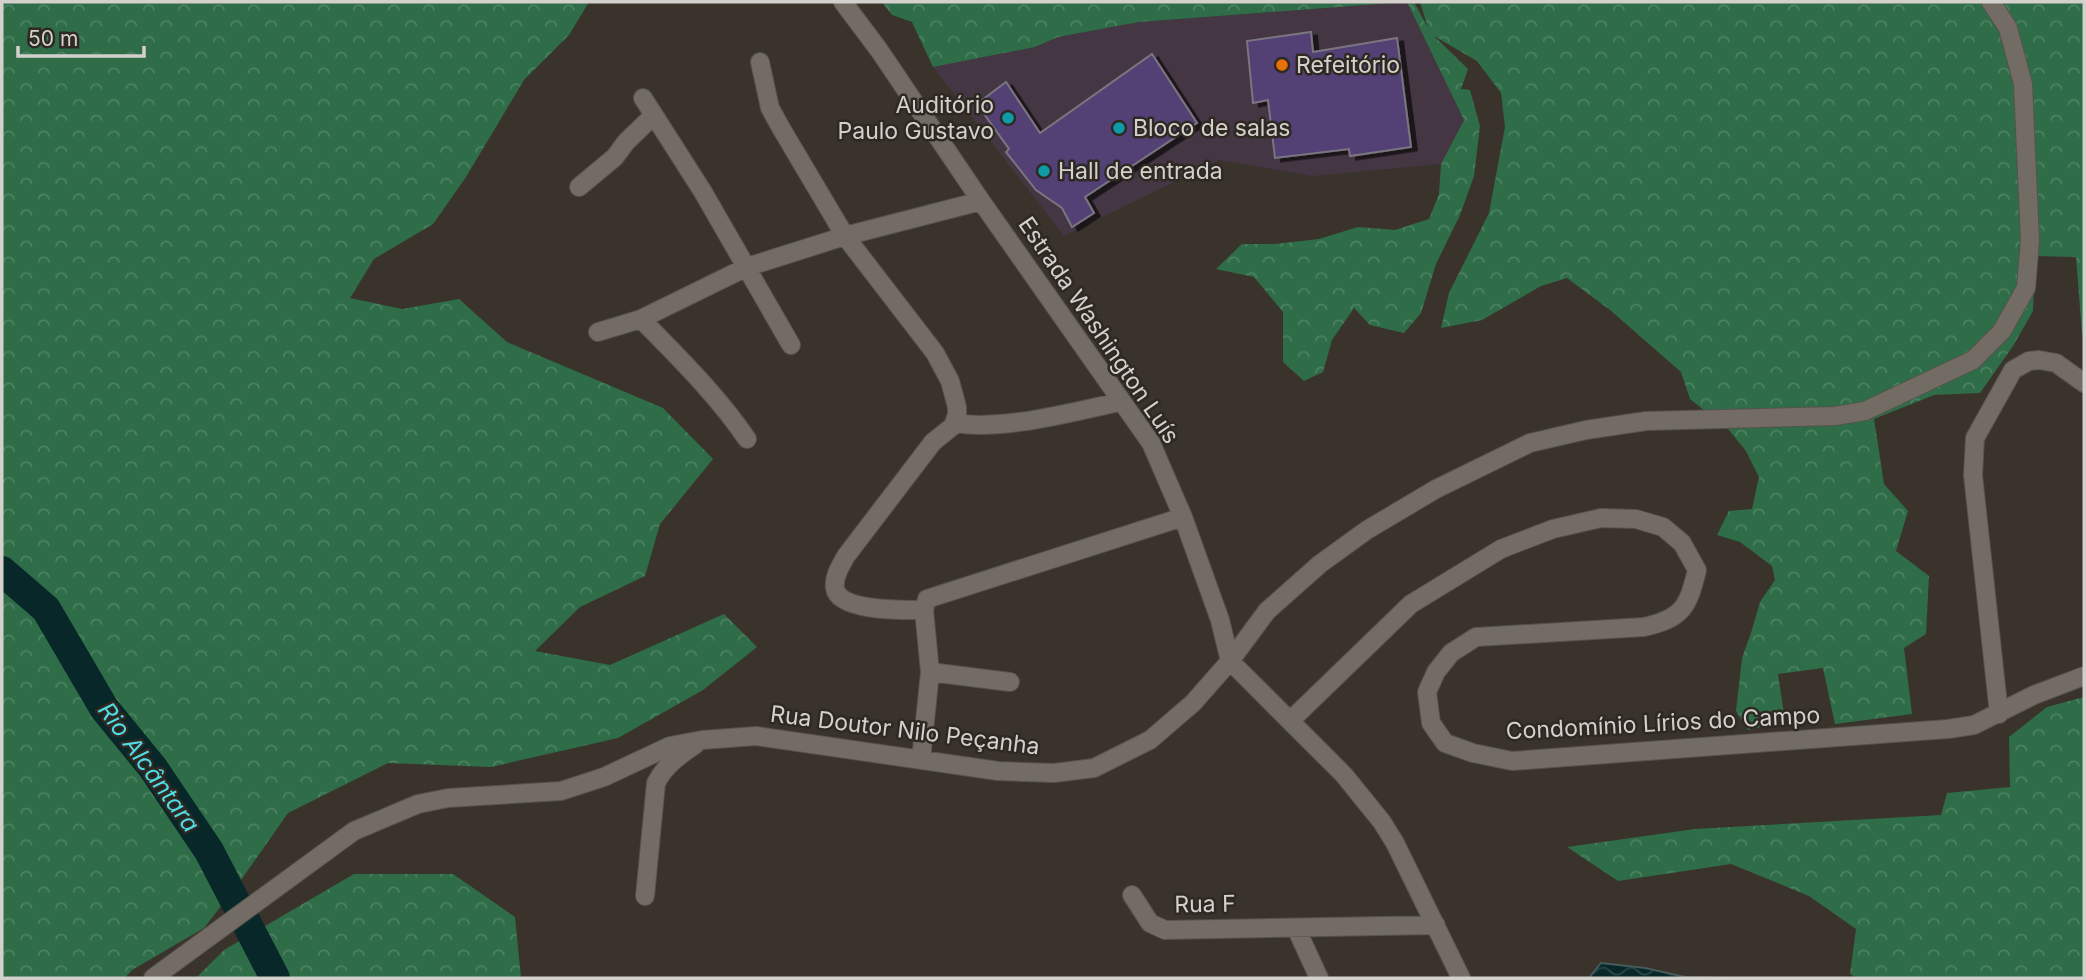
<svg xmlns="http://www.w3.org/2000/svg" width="2086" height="980" font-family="Inter,sans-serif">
<defs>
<pattern id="forest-crowns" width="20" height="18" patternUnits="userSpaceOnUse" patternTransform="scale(1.75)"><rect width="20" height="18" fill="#2f6d48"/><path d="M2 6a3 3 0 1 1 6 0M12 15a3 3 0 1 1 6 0" fill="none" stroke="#4c8161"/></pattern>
<pattern id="water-waves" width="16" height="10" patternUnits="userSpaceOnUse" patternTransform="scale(1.75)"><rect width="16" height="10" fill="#082729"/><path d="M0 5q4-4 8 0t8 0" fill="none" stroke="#2b4547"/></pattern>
<filter id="shadow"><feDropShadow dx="6" dy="3.5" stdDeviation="0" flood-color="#0009"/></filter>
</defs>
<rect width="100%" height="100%" fill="#39332c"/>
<path fill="#453644" d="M1407,2l57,118 -23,44 -128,12 -94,-16 -155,76 -131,-169 102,-20 23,-10 81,-15z"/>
<path fill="url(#forest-crowns)" d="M2,2h587l-20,33 -45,45 -58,97 -33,47 -59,35 -24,39 52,11 57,-10 48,43 156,66 50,51 -53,65 -15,52 -65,31 -45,44 75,14 114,-51 33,33 -54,43 -85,48 -127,29 -103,-4 -100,50 -47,67 -37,48 -72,42 -7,8h-123z
M882,2h523l-266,20 -81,15 -23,10 -102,20 -21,-45 -20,-7z
M1407,2h7l14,26 -8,-26h664v334l-2,-2 -6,-77 -41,-1 -2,55 -20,35 -33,47 -46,2 -60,24 10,65 24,27 -12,40 33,25 -3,58 -22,14 8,66 -77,10 -12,-56 -45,6 7,47 -37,9 -12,-19 6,-53 9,-25 9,-31 15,-22 -3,-14 -32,-24 -23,-7 12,-24 23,-2 7,-32 -13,-26 -17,-21 -39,-31 -9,-27 -71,-62 -43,-32 -26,8 -59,34 -41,8 8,-35 40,-80 16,-86 -4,-34 -24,-32 -43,-25 34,33 -7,20 9,1 10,36 -6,50 -14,39 -24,49 -15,49 -17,20 -34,-8 -16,-17 -22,32 -9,32 -19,9 -21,-19v-50l-29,-35 -38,-8 26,-25h33l44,-5 39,-12 37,3 34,-11 10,-25 2,-30 23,-44z
M2084,697v281h-227l-7,-4 6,-45 -47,-33 -78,-32 -113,17 -51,-34 128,-18 246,-14 6,-22 63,-6 -1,-50 38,-30z
M354,874h99l62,43 6,61h-325l28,-28z"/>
<path fill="url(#water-waves)" stroke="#455a5a" stroke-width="2" d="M1601,963l44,5 40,9 49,1h-145z"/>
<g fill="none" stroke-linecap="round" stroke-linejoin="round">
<path stroke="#082729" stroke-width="30" d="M2,571l44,38 58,99 49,60 56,83 66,127"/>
</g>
<path fill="#533f74" stroke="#79767f" stroke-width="2" filter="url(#shadow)" d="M1311,32l2,20 84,-14 14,109 -61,9 -1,-7 -74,9 -7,-58 -15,3 -6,-62z
M1152,54l45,69 -112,74 9,16 -22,14 -10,-19 -26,-18 -30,-38 3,-3 -32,-45 29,-22 34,51z"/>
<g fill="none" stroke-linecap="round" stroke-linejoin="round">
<defs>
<path id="minor" d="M843,2l36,48 102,151 170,242 32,74 37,103 10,41 114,114 38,47 13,21 66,135
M760,62l10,46 11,20 64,108 90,117 15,28 7,26v8l-4,11 -20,16 -87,114c-5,9 -13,21 -11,32 3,24 71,22 89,22
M643,98l60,94 88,153
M579,187l36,-30 11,-15 28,-27
M641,319c38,39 76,76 106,120
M598,332l43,-13 106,-52 98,-31 136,-35
M954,423c50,8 117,-11 166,-21
M930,672l-6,-62 3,-11 256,-82
M1999,714l-26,-239 2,-37 38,-68 16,-9 10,-1 17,3 28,20
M1291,720l120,-116 90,-55 52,-20 48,-11 35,1 27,8 19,16 15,27c-9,37 -14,48 -53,57l-168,10 -25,16 -15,19 -9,20 4,31 14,20 28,10 39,8 436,-32 26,-4 60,-30 50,-19
M921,760l9,-88 80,10
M1132,895l18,28 15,7 271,-5
M645,896l11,-113c9,-18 24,-28 40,-39
M1296,928l23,50
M153,978l201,-147 64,-27 30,-6 113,-7 43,-14 66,-31 32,-6 54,-4 242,35 56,2 40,-5 56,-28 43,-37 37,-42 37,-50 53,-47 47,-34 69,-41 94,-46 56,-13 60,-9 189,-5 30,-5 108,-51 29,-29 24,-43 4,-48 -7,-156 -15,-56 -17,-26"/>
</defs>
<use href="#minor" stroke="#56524c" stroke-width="20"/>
<use href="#minor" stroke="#726c64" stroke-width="18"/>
</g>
<circle fill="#e8710a" stroke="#2e2923" stroke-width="2.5" cx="1282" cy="65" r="7"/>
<g fill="#0f9aa8" stroke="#2e2923" stroke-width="2.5">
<circle cx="1008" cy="118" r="7"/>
<circle cx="1119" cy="128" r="7"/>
<circle cx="1044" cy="171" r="7"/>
</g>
<g text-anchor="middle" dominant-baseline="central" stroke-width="5" stroke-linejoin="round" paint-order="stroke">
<g font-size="23" fill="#d4d1cc" stroke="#2e2923" text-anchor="start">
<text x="1296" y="65">Refeitório</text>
<text x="994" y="105" text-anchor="end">Auditório<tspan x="994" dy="26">Paulo Gustavo</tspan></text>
<text x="1133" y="128">Bloco de salas</text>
<text x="1058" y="171">Hall de entrada</text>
</g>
<g font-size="23" fill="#d4d1cc" stroke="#2e2923">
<text transform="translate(1099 330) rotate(56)">Estrada Washington Luís</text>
<text transform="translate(1663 723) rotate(-3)">Condomínio Lírios do Campo</text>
<text transform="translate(905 730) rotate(7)">Rua Doutor Nilo Peçanha</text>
<text transform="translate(1205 904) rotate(-1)">Rua F</text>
</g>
<g font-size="24" font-style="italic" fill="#50dce4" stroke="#2e2923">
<text transform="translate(149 767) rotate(54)">Rio Alcântara</text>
</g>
</g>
<rect width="2086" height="980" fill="none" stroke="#d4d1cc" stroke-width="7"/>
<path d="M18 46v10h126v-10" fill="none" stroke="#d4d1cc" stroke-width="3.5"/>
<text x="28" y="46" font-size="21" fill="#d4d1cc" stroke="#2e2923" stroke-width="5" paint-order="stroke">50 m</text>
</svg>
